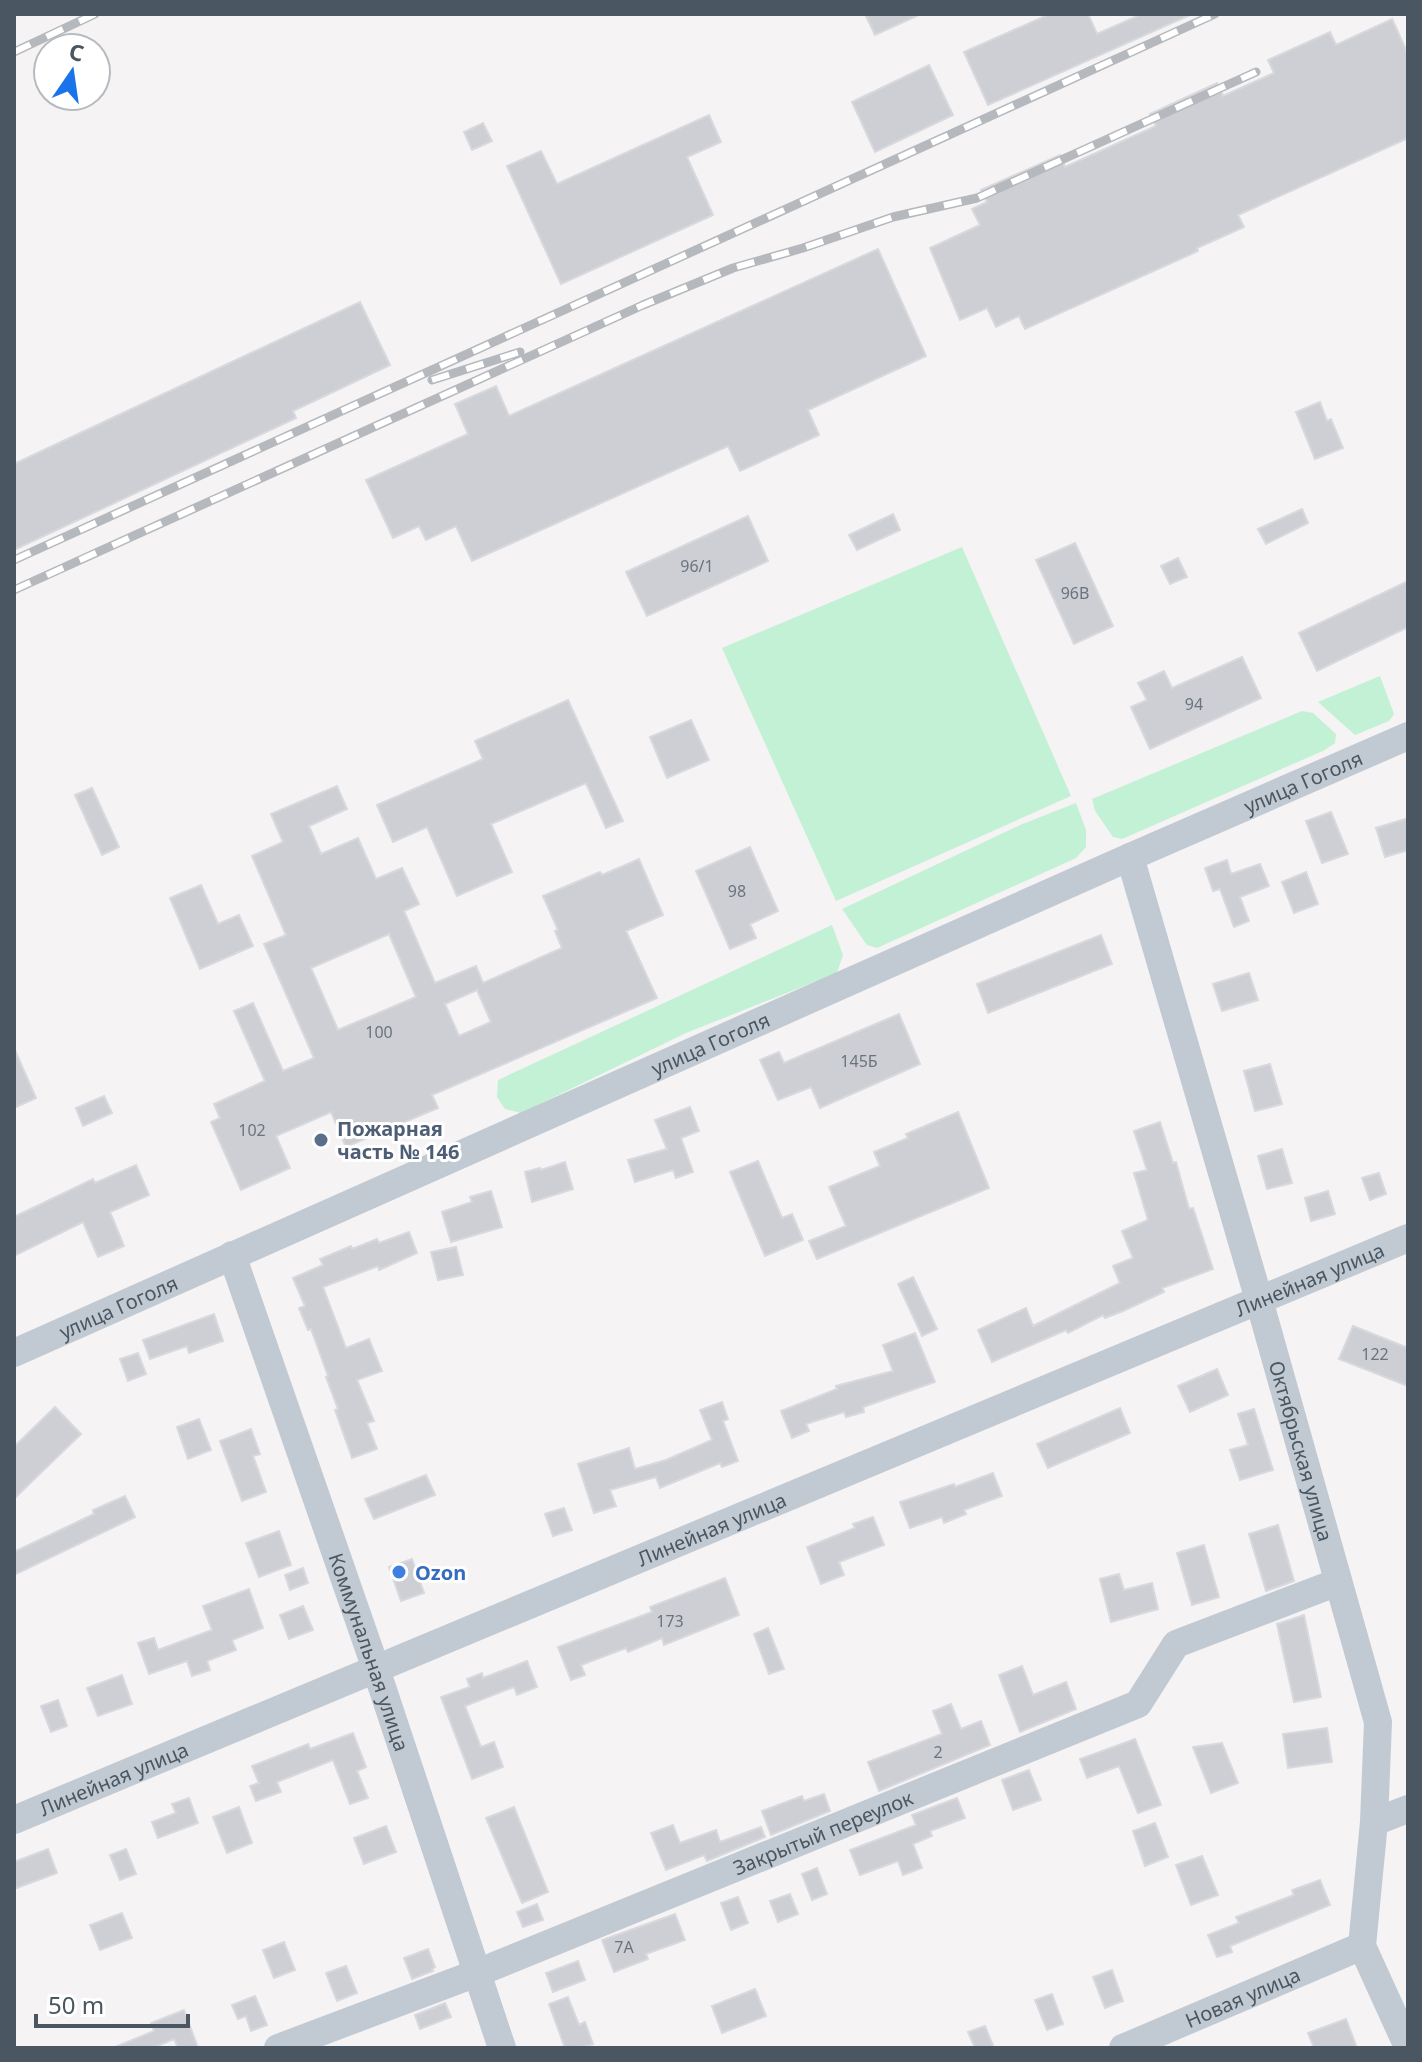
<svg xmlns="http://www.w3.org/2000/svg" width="1422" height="2062" font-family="'Noto Sans',sans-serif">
<rect width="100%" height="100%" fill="#f5f3f3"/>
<path fill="#c3f1d5" d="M962,547l109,249 -235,105 -114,-253z
M1380,676l14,38 -5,7 -34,14 -37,-33z
M1302,711l11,2 23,21 -1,9 -10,7 -203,89 -9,-2 -18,-26 -3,-12z
M1076,803l10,27v17l-10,11 -199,90 -10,-3 -25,-36 178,-84z
M832,925l11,30 -6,18 -151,60 -165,80 -16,-4 -8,-12 1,-17z"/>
<path fill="#cdcfd5" stroke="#d7d9de" stroke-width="2" fill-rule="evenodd" d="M865,14h56l-46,21z
M1050,14h38l9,20 45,-20h50l-204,91 -24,-53z
M1392,19l16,35v84l-170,77 6,12 -47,21 1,3 -173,78 -6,-13 -23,11 -9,-19 -27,12 -30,-72 50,-23 -8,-16 15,-7 -6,-12 79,-35 5,12 91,-41 -6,-12 67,-31 6,13 51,-23 -6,-13 62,-28 6,13z
M929,65l24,50 -78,37 -23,-50z
M709,115l12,27 -34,15 26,58 -152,69 -54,-118 34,-15 16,33z
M483,123l9,18 -20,9 -8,-18z
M878,249l48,107 -118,54 11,25 -79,36 -12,-25 -256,115 -16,-35 -30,14 -7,-14 -26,12 -27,-58 102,-46 -13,-30 41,-18 13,30z
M360,302l30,63 -97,46 3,7 -282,132v-86z
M1320,402l7,19 4,-2 12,29 -28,11 -19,-47z
M1302,509l6,14 -42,21 -8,-15z
M893,514l7,16 -43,20 -8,-15z
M748,516l20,45 -121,55 -21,-44z
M1075,543l38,83 -39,18 -38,-84z
M1178,558l9,19 -17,7 -9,-18z
M1408,581v46l-91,44 -18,-38z
M1242,657l19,41 -111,51 -19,-42 16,-7 -9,-17 26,-12 8,17z
M568,700l55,121 -17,7 -20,-45 -95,41 21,48 -55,24 -30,-69 -34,15 -16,-37 106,-46 -8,-18z
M691,720l18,40 -42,18 -17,-41z
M337,786l10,23 -38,17 12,28 37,-16 18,41 26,-11 17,36 -15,7 31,72 41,-17 7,17 79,-35 -7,-17 3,-1 -15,-34 57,-24 2,3 37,-16 24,56 -37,16 31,67 -225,97 6,13 -92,39 -15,-35 -55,24 14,32 -49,22 -30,-68 9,-4 -6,-14 51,-23 -31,-70 19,-8 30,68 31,-13 -50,-114 22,-9 -34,-79 31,-14 -12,-28zM389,934l27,63 -78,33 -27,-62zM477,990l14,32 -32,14 -14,-32z
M92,788l27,59 -17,8 -27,-60z
M1331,812l17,42 -26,9 -16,-42z
M1408,818v32l-23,7 -9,-29z
M750,847l28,64 -28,13 6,14 -26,11 -34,-78z
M1227,860l4,14 29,-10 9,22 -29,11 9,24 -15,6 -14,-38 -7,2 -8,-23z
M1306,872l12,32 -24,9 -12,-31z
M201,885l17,39 21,-9 14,31 -53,23 -30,-71z
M1101,935l11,29 -124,49 -11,-29z
M1249,973l9,27 -36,11 -9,-27z
M899,1014l21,50 -100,44 -9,-21 -33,13 -18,-40 19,-8 5,11z
M14,1048l22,50 -22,10z
M1270,1064l12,40 -27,7 -11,-40z
M104,1096l8,17 -29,13 -7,-18z
M690,1107l9,24 -18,7 12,34 -17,6 -3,-8 -38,12 -7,-22 39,-11 -12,-29z
M958,1112l31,76 -172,71 -8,-18 37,-15 -17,-39 51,-21 -6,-14 34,-14 -2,-4z
M1160,1122l13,41 3,-1 13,47 4,-1 20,61 -51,19 2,4 -41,19 -18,7 -2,-3 -35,18 -2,-3 -74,32 -14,-32 48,-22 7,18 87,-43 -7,-17 20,-8 -11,-27 26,-11 -14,-47 13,-3 -13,-39z
M1282,1149l10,34 -25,6 -9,-33z
M758,1161l24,57 10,-4 11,26 -38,16 -35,-84z
M565,1162l8,27 -41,13 -7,-30 15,-4 1,2z
M136,1165l13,30 -39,17 14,34 -26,11 -15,-35 -69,34v-39l79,-38 2,4z
M1379,1173l7,21 -16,6 -8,-22z
M491,1191l11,36 -51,15 -9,-30 30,-10 -2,-5z
M1328,1191l7,23 -24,7 -6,-23z
M409,1232l8,21 -38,17 -1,-4 -55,21 23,61 23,-9 13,32 -25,9 17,41 -7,2 10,26 -25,9 -17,-48 3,-1 -12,-32 2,-1 -17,-47 -3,1 -9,-22 6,-2 -12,-28 30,-13 -3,-6 31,-13 1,3 25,-10 2,4z
M456,1247l7,28 -25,5 -7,-28z
M913,1277l24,52 -15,7 -24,-52z
M214,1314l9,27 -34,12 -2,-7 -37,13 -7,-19z
M1353,1326l55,22v38l-69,-27z
M915,1333l20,49 -72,25 1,5 -18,5 -2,-5 -38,12 3,7 -17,7 -11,-27 56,-22 -1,-3 57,-15 -10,-26z
M138,1353l8,21 -18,7 -8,-22z
M1217,1369l11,26 -38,17 -12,-26z
M722,1402l6,17 -5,2 15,40 -16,6 -2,-4 -60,25 -4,-11 -46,13 6,16 -22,7 -16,-49 51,-16 6,21 31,-9 46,-20 -12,-30z
M55,1407l26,27 -67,65v-52z
M1120,1408l10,25 -82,35 -11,-24z
M1254,1409l19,61 -33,10 -10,-30 18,-5 -10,-31z
M199,1419l12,31 -23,9 -11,-32z
M251,1429l9,25 -7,2 13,36 -24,9 -22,-60z
M993,1473l9,23 -38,14 2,4 -22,9 -2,-6 -32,11 -10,-26 54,-18 1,3z
M426,1475l9,20 -61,24 -9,-20z
M125,1496l10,21 -121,58v-23l80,-38 -1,-4z
M564,1508l8,22 -19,6 -8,-22z
M873,1517l11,28 -45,17 5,13 -23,9 -14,-37 48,-19 -2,-4z
M1278,1525l16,56 -28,10 -17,-57z
M279,1531l12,34 -32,12 -13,-34z
M1204,1545l15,52 -27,8 -15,-52z
M412,1559l12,34 -23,8 -12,-34z
M303,1568l5,15 -18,7 -5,-15z
M1119,1574l5,16 28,-7 6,26 -47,13 -11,-43z
M725,1578l14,37 -75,30 -2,-7 -34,14 -2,-4 -45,17 4,10 -14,5 -13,-33 94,-35 -2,-5z
M249,1589l14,39 -31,12 4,10 -29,11 3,9 -18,6 -5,-15 -38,13 -11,-31 16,-5 4,12 54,-20 -9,-24z
M303,1606l10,24 -24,9 -9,-24z
M1304,1615l17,82 -27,5 -17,-78z
M768,1628l16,41 -15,5 -15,-40z
M527,1661l10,26 -20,8 -3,-8 -49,19 16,41 13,-5 9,25 -31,12 -31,-82 29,-10 -3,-8 15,-6 1,5z
M1022,1666l11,29 33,-13 10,27 -56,23 -21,-57z
M122,1675l10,29 -34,12 -11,-28z
M58,1700l9,26 -16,6 -10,-26z
M951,1704l10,25 20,-8 9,24 -111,46 -11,-29 74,-28 -9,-23z
M1327,1728l5,34 -44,6 -5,-34z
M353,1733l13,34 -9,4 11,27 -18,6 -17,-44 -56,22 4,10 -25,9 -6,-15 9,-3 -7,-17 56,-22 2,5z
M1135,1739l26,66 -23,8 -19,-47 -32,12 -7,-19z
M1222,1743l16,40 -27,10 -18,-46z
M1029,1770l12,30 -28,10 -11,-30z
M824,1794l6,17 -59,24 -9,-24 40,-15 2,5z
M189,1798l9,25 -40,15 -6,-16 24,-9 -4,-9z
M957,1798l8,20 -35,13 2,5 -19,8 9,24 -19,7 -5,-14 -38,14 -10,-25 66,-25 -4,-10z
M239,1807l13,36 -25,10 -14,-36z
M514,1807l34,85 -26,11 -36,-85z
M1155,1823l13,34 -23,9 -12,-35z
M673,1825l7,18 36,-13 4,12 41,-15 4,10 -58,24 -3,-6 -38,15 -15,-37z
M386,1826l10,26 -32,12 -10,-26z
M48,1849l9,24 -43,16v-27z
M126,1849l10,25 -16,6 -10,-25z
M1202,1856l16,39 -27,10 -15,-40z
M817,1868l10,26 -15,6 -10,-26z
M1320,1880l10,25 -100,41 2,6 -15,5 -9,-22 31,-12 -3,-6 58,-22 -2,-5z
M790,1894l8,20 -20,8 -8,-21z
M738,1897l10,26 -17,7 -10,-27z
M537,1904l6,16 -20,7 -6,-15z
M122,1913l10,25 -32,12 -10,-25z
M675,1914l10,26 -39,14 2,5 -34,13 -12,-32z
M284,1942l11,28 -21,8 -11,-28z
M428,1949l7,18 -3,2 1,2 -21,8 -8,-21z
M578,1961l7,19 -32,12 -7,-19z
M346,1966l11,27 -20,8 -11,-28z
M1112,1970l11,31 -18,7 -12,-31z
M755,1989l11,27 -44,17 -10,-27z
M1052,1994l11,30 -16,6 -12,-30z
M255,1996l12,29 -16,6 -5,-15 -8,3 -6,-14z
M568,1997l11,28 6,-3 8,22 -13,4h-15l-16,-44z
M445,2003l6,14 -31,12 -5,-14z
M184,2010l14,38h-20l-4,-9 -21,9h-40l41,-17 -3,-8z
M1346,2019l11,29h-43l-6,-15z
M985,2026l9,22h-19l-7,-16z"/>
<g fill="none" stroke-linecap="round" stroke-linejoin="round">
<g stroke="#c1cad2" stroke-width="28">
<path id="s1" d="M1130,857l129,443 119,422 -4,100 -12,124 46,101"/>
<path id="s2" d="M232,1255l144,414 126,379"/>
<path id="s3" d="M14,1353l1116,-496 278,-121"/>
<path id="s4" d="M14,1820l1394,-582"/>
<path d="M1374,1822l34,-13"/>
<path id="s5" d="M278,2048l199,-75 661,-269 38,-60 162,-62"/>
<path id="s6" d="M1123,2048l239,-102"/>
</g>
<defs>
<path id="rail" d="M14,52l81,-38
M432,380l88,-28
M14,560l1201,-546
M14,590l629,-285 90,-37 70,-20 90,-31 84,-19 279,-126"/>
</defs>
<use href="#rail" stroke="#b5b8bd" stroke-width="9"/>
<use href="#rail" stroke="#fff" stroke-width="6" stroke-dasharray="18" stroke-linecap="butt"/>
</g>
<circle fill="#5c6f8a" stroke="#fff" stroke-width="3" cx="321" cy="1140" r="8"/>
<circle fill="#3f7fe0" stroke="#fff" stroke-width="3" cx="399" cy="1572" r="8"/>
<g text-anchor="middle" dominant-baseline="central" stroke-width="6" stroke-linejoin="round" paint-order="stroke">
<g font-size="16" fill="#6b747e">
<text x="697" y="566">96/1</text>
<text x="1075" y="593">96В</text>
<text x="1194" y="704">94</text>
<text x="737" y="891">98</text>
<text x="379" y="1032">100</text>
<text x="859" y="1061">145Б</text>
<text x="252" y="1130">102</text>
<text x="1375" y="1354">122</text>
<text x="670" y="1621">173</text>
<text x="938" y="1752">2</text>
<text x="624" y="1947">7А</text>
</g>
<g font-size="20" fill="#4a5661" stroke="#fff">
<text stroke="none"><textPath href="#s3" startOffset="1410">улица Гоголя</textPath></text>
<text stroke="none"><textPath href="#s3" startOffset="762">улица Гоголя</textPath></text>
<text stroke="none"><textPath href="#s4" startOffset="1404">Линейная улица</textPath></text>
<text stroke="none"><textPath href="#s3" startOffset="114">улица Гоголя</textPath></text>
<text stroke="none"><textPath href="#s1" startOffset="618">Октябрьская улица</textPath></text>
<text stroke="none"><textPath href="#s4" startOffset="756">Линейная улица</textPath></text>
<text stroke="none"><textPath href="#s2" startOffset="420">Коммунальная улица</textPath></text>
<text stroke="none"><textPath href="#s4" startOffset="108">Линейная улица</textPath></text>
<text stroke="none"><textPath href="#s5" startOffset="586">Закрытый переулок</textPath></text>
<text stroke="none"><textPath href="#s6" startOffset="130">Новая улица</textPath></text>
</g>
<g font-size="20" font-weight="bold" fill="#4e5e75" stroke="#fff" text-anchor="start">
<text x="337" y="1128">Пожарная<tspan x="337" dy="23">часть № 146</tspan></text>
</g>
<g font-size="20" font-weight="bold" fill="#366cbe" stroke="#fff" text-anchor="start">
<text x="415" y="1572">Ozon</text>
</g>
</g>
<rect width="1422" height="2062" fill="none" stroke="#4a5661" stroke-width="32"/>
<g transform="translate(72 72) rotate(13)"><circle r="38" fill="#ffffff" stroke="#b7bbc0" stroke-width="2"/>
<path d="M0-6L14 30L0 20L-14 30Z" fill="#1a73e8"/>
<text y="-12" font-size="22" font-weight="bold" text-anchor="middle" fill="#4a5661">С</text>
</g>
<path d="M36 2014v12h152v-12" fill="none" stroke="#4a5661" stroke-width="4"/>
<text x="48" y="2014" font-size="24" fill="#4a5661" stroke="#ffffff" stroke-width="6" paint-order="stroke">50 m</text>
</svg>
